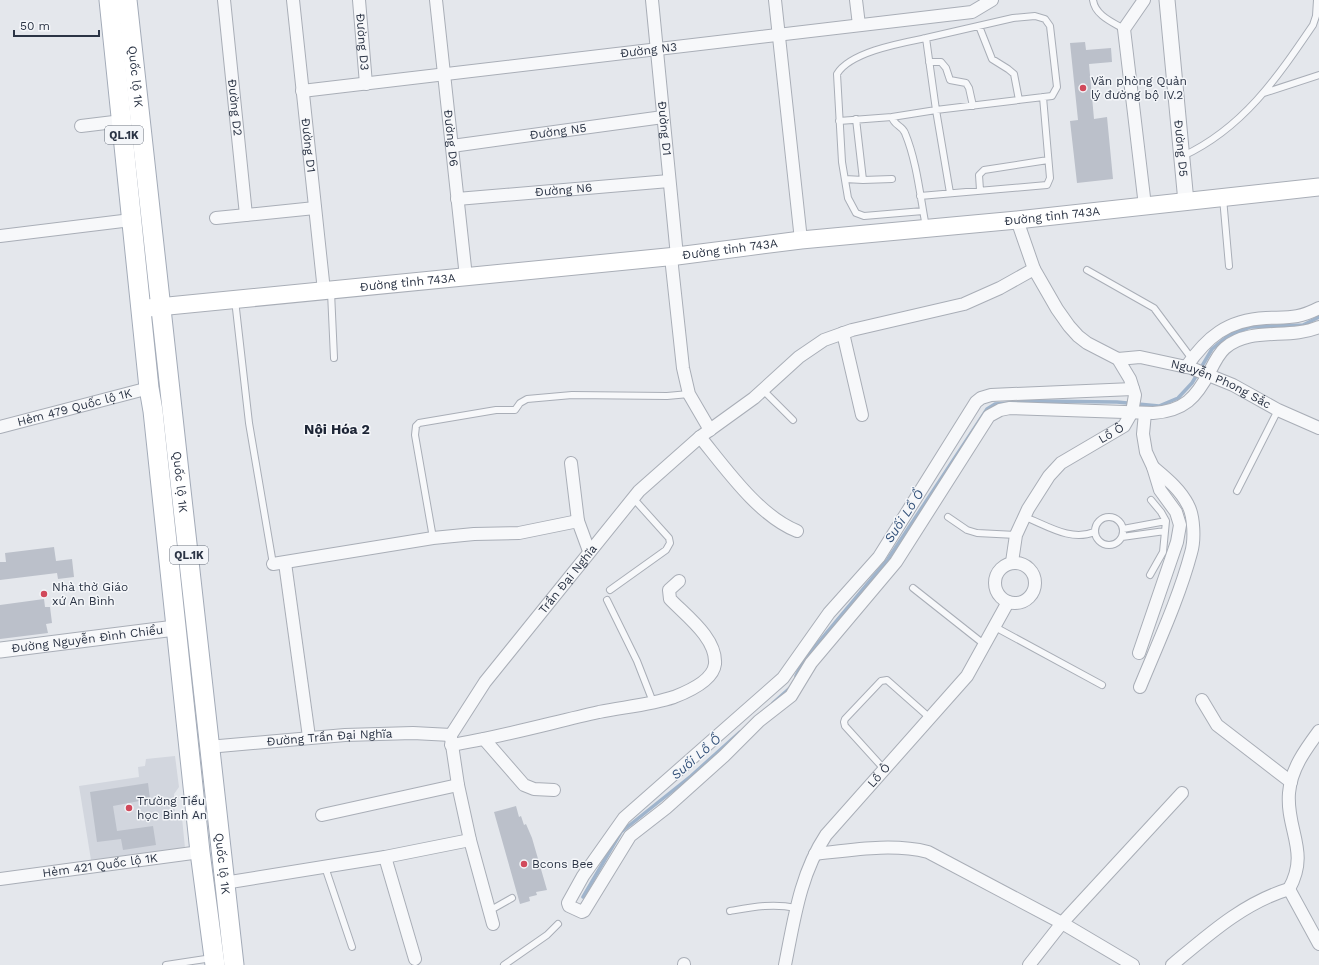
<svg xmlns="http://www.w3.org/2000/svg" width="1319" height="965" font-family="'Work Sans',sans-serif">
<rect width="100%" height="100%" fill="#e4e7ec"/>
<path fill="#d2d6de" d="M175,756l4,31 -5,7 1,19 7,5 3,30 -94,12 -12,-74 60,-9 -1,-10 7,-1 1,-7z"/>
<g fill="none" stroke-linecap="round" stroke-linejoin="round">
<path stroke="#9fb4cc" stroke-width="3.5" d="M796,676l7,-15 85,-102 99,-150 8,-5 38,-3 84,1 42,4 19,-8 14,-15 20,-34 17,-14 21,-8 53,-2 16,-8
M773,703l18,-16
M583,897l38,-65 70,-56 49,-44"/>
</g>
<path fill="#bbc0ca" d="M1085,42l1,8 25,-2 1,14 -23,2 5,55 13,-2 6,62 -36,4 -7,-62 8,-1 -8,-77z
M54,547l2,14 16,-2 2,18 -16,2 -1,-6 -57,7v-18h6l-1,-9z
M44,599l1,8h5l2,16 -6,1 2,9 -48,6v-34z
M148,783l2,16 -37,7 4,25 36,-5 3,19 -33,5 -2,-11 -24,3 -7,-50z
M516,806l3,11 2,-1 3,9 2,-1 6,14 15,52 -11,2 1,3 -8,2 1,4 -10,3 -26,-92z"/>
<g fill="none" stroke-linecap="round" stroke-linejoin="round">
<defs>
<path id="service" d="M1093,0c2,15 19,22 31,29
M979,26l13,33 16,10 6,5 5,26
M926,38l87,-20 22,-2 10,3 5,7 7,61 -5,9 -116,14 14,83
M929,62h12l5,6 4,12 16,3 3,5 4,18
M1264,93l55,-18
M856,119l7,61 29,-1
M839,121l53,-4
M1183,156c60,-28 94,-78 130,-131l3,-9 1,-16
M845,179l18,1
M980,190l-1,-15 5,-5 64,-10
M920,196l127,-11 3,-7 -7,-81
M1223,198l6,68
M923,211l-59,5 -8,-3 -8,-15 -6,-36 -5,-88c13,-22 64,-31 89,-36l10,72 -44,7c2,9 10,8 13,16 12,29 15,63 21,94
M1087,270l67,38 38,51
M331,292l3,66
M235,300l14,123 24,141
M763,390l30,30
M1237,491l41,-81
M1095 531a14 14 0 1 1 28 0a14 14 0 1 1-28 0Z
M948,517l19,13 10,3 39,2
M1025,517c21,8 46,25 69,15
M1123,529l43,-8
M1122,537l43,-6
M433,538l-18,-103 1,-9 3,-3 77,-13h19l5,-7 7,-4 45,-4 95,1 22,-2
M1150,575l13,-23 3,-31 -5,-9 -10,-12
M913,588l72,57
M610,590l56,-40 4,-7 -1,-5 -36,-40
M607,600l30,61 16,41
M995,627l107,58
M884,769l-39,-43 -1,-4 1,-3 36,-38 6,-1 43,38
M325,867l27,80
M489,911l23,-13
M730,911c23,-4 43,-8 66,-3
M166,965l46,-7
M504,965l43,-30 11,-11"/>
<g id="minor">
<path id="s1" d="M224,0l22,215"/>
<path id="s2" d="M293,0l31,291"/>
<path id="s3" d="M359,0l7,84"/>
<path id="s4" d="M436,0l30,277"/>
<path id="s5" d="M652,0l25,256"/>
<path d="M775,0l26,240"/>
<path d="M856,0l3,25"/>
<path d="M1144,0l-20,29 21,177"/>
<path id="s6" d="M302,91l670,-79 20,-12"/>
<path d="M81,126l41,-5"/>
<path id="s7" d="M452,146l211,-29"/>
<path id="s8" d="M457,199l212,-18"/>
<path d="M216,218l99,-10"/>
<path d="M0,236l131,-16"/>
<path d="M671,257l12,111 6,26 21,36"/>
<path d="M843,333l19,82"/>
<path id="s9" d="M1118,359l22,-2 51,11 42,17 45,25 41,18"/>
<path d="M1186,367c21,-30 41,-47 80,-49 22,-1 32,1 53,-10"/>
<path d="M1133,389l-142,6 -10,3 -5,4 -97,155 -50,56 -46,65 -159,140 -41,58 -15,27 1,3 13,6 2,-1 46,-75 36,-28 58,-52 35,-35 32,-25 20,-33 85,-101 93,-146 11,-6 10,-2 143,5c31,-2 43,-15 57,-42 4,-8 9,-18 15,-23 26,-22 64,-8 94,-21"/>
<path id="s10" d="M0,427l149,-39"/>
<path d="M700,437c26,32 59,79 97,94"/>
<path d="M571,463l7,58"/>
<path id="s11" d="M1012,562l4,-27 12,-26 21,-33 12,-13 63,-37 8,-14 3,-17 -5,-16 -12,-20 -31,-16 -9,-7 -9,-10 -12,-17 -23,-40 -17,-49"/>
<circle cx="1015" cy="583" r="20"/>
<path d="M285,563l24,174"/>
<path d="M273,564l160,-26 41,-4 45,-1 59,-12 11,30"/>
<path d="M1139,653l38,-111 3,-17 -4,-13 -16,-22 -7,-23 -7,-15 -3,-18 2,-21"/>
<path d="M1140,687c18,-44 39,-89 51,-134 4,-13 3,-37 -3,-48 -8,-16 -22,-27 -35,-38"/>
<path d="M1202,700l15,25 74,57"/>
<path id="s12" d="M451,735l34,-53 154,-191 61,-54 54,-39 45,-41 25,-17 28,-10 112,-26 36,-16 34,-19"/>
<path d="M451,738l7,47 12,55 23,84"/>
<path d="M484,739l40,46 10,4 20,1"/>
<path d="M451,745c50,-8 99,-22 148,-33 25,-5 51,-7 75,-15 13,-5 39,-16 41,-33 2,-26 -30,-49 -45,-65l-1,-9 10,-9"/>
<path id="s13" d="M208,747l137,-12 68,-2 38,2"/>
<path d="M322,815l136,-30"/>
<path d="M815,854c37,-4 77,-11 113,-2l134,71 71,42"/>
<path d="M385,857l30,102"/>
<path id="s14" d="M0,879l200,-27"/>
<path d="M224,883l161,-26 85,-17"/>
<path d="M1289,889c21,-37 -3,-59 0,-96 2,-24 16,-43 30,-62"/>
<path d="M684,964v1"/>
<path id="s15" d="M785,965c9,-45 15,-91 41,-130l141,-159 41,-74"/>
<path d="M1029,965l33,-42 120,-130"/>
<path d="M1172,965c36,-30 71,-62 117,-76l30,55"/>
</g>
<g id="tertiary">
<path id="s16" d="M1167,0l19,202"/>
<path id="s17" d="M0,650l175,-22"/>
</g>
<g id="secondary">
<path id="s18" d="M148,308l529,-52 124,-16 216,-20 302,-33"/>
</g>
<g id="primary">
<path d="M109,0l40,388 4,23 47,441 15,113"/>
<path id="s19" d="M127,0c36,322 70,643 107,965"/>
</g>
</defs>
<use href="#service" stroke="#a9aeb7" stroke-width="8"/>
<use href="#minor" stroke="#a9aeb7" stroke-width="14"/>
<use href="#tertiary" stroke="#a9aeb7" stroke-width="17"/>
<use href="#secondary" stroke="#a9aeb7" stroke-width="19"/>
<use href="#primary" stroke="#a3abb8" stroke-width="21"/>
<use href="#service" stroke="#f7f8fa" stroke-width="6"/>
<use href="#minor" stroke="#f7f8fa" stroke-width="12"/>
<use href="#tertiary" stroke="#f7f8fa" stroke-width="15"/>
<use href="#secondary" stroke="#fff" stroke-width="17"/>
<use href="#primary" stroke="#fff" stroke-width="19"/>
</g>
<g fill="#d1495b" stroke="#f4f6f9" stroke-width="1.5">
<circle cx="1083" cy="88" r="4"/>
<circle cx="44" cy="594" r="4"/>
<circle cx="129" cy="808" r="4"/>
<circle cx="524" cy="864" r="4"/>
</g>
<g text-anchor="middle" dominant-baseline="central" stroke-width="3" stroke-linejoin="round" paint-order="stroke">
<g fill="#f4f6f9" stroke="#676e7b" stroke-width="1">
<rect x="105" y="126" width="38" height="18" rx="3"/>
<rect x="170" y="546" width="38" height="18" rx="3"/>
</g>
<g font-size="11" font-weight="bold" fill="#2b3445">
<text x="124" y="135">QL.1K</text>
<text x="189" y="555">QL.1K</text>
</g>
<g font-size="12" fill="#2b3445" stroke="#f4f6f9">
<text stroke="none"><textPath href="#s3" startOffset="42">Đường D3</textPath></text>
<text stroke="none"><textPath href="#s6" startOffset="349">Đường N3</textPath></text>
<text stroke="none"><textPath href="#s19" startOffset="77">Quốc lộ 1K</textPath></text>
<text stroke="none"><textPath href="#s1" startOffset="108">Đường D2</textPath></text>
<text stroke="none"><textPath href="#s5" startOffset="129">Đường D1</textPath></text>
<text stroke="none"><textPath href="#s7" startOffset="107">Đường N5</textPath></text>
<text stroke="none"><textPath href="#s4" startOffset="139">Đường D6</textPath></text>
<text stroke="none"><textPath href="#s2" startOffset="146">Đường D1</textPath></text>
<text stroke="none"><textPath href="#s16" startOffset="149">Đường D5</textPath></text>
<text stroke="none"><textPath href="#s8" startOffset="107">Đường N6</textPath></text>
<text stroke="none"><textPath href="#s18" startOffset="909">Đường tỉnh 743A</textPath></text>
<text stroke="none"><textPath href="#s18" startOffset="585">Đường tỉnh 743A</textPath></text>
<text stroke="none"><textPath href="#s18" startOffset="261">Đường tỉnh 743A</textPath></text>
<text stroke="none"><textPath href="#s9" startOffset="108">Nguyễn Phong Sắc</textPath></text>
<text stroke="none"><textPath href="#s10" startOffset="77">Hẻm 479 Quốc lộ 1K</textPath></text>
<text stroke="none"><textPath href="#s11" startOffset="171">Lồ Ô</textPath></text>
<text stroke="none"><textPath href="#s19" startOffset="485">Quốc lộ 1K</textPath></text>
<text stroke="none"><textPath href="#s12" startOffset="195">Trần Đại Nghĩa</textPath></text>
<text stroke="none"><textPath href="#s17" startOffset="88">Đường Nguyễn Đình Chiểu</textPath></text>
<text stroke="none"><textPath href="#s13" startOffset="122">Đường Trần Đại Nghĩa</textPath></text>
<text stroke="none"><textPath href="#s15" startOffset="217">Lồ Ô</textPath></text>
<text stroke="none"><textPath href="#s19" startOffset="869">Quốc lộ 1K</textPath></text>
<text stroke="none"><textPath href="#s14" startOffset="101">Hẻm 421 Quốc lộ 1K</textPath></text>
</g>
<g font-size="12" fill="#2b3445" stroke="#f4f6f9" text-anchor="start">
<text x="1091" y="81">Văn phòng Quản<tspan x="1091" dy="14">lý đường bộ IV.2</tspan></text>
<text x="52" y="587">Nhà thờ Giáo<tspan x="52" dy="14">xứ An Bình</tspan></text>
<text x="137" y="801">Trường Tiểu<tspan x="137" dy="14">học Bình An</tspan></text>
<text x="532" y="864">Bcons Bee</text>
</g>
<g font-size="13" font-style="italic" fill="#34527a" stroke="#f4f6f9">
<text transform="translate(904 516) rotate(-57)">Suối Lồ Ồ</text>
<text transform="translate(696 757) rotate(-41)">Suối Lồ Ồ</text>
</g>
<g font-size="14" font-weight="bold" fill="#1d2536" stroke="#f4f6f9">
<text x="337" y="429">Nội Hóa 2</text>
</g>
</g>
<path d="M14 30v6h85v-6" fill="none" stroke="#2b3445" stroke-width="2"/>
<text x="20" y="30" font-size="12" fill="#2b3445" stroke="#f4f6f9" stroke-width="3" paint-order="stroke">50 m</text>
</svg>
